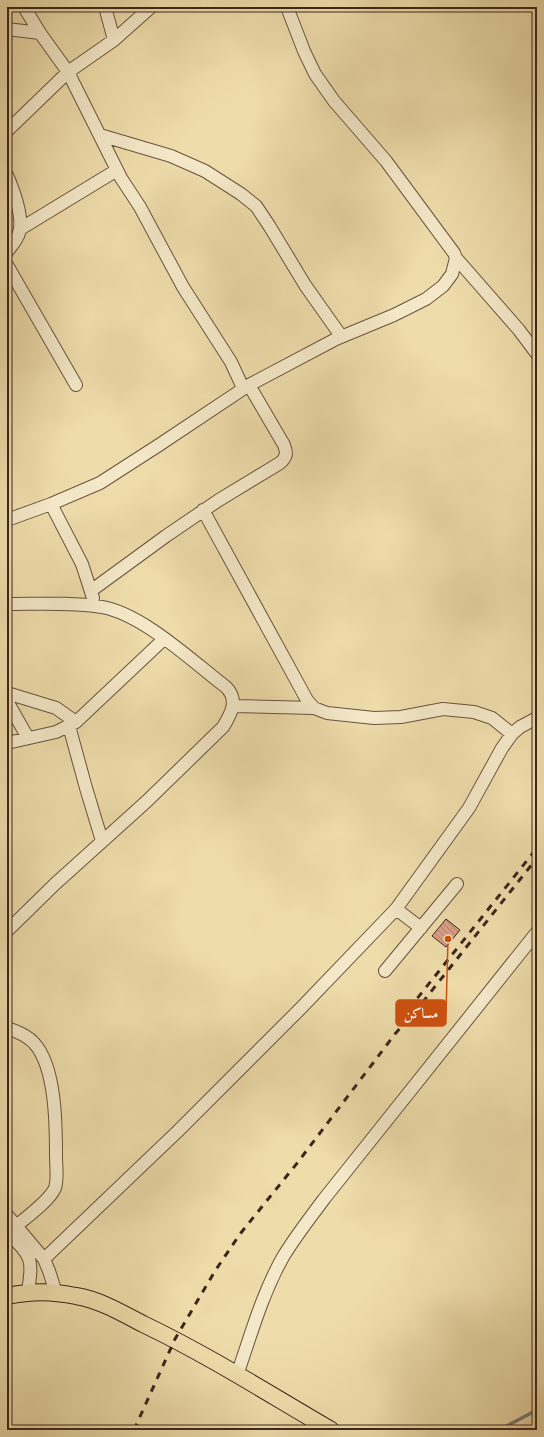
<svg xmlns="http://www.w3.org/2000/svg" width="544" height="1437" font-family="'IM FELL French Canon',Amiri,serif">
<defs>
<pattern id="building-back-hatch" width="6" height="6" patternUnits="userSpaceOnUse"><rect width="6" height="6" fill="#db9f86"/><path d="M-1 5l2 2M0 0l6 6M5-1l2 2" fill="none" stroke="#b3816d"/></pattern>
</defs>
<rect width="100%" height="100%" fill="#eedcaa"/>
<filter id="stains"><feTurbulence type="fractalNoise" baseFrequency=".005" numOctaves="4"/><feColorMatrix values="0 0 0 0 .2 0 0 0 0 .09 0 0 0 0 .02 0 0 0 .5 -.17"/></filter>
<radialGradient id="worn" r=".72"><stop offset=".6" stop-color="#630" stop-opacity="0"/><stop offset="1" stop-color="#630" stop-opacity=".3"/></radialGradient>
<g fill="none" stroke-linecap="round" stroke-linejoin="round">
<path stroke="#747f75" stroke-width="3.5" d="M350,1430l6,-3 67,3
M499,1430l38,-20"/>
</g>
<path fill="url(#building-back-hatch)" stroke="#3c261d" d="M446,919l14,11 -14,17 -14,-11z"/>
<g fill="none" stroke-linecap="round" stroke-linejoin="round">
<defs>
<path id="minor" d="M24,7l16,26 28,39 53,106 19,29 43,80 48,75 12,26
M105,7l9,33
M7,29l33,4
M7,131l61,-59 46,-32 37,-33
M100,135l71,21 34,15 36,23 15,12 14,21 35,58 36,51
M7,175c6,14 17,42 12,58 -2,7 -8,13 -12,19
M20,229l97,-59
M456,258l63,72 18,24
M7,265l69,120
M51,504l31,60 11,34
M203,510l104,190 7,8 13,5 47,5 27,-1 42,-8 31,3 18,6 20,16
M7,520l44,-16 49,-21 59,-38 90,-60 87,-46 58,-24 32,-16 17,-13 9,-12 4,-16 -2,-5 -68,-92 -52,-60 -19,-27 -11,-23 -17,-44
M92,590l74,-54 53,-36 61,-37c7,-6 7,-10 4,-18l-35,-60
M7,604c31,0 64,-2 95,3 41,7 91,55 124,80 13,13 5,27 -3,40l-76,74 -92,83 -48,47
M7,693l49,15 20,14
M7,701l21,37
M233,706l81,2
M69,726l17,62 16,53
M7,743l49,-11 20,-10 88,-83
M396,909l25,19
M385,971l72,-87
M7,1028c9,3 20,7 27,15 22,24 22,82 22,114 0,9 2,22 -1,31 -5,12 -28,29 -39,38
M7,1215l37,44 5,12 7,22
M7,1232c25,25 26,25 21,60
M44,1259l134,-128 123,-123 95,-99 73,-101 33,-60 10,-14 8,-7 17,-9
M237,1375c14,-40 25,-81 46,-118 12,-20 27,-39 41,-58l213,-267"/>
<path id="major" d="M7,1296c25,-5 44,-5 69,0 24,4 46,17 67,28 65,31 126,70 188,106"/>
</defs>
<use href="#minor" stroke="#685440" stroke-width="14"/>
<use href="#major" stroke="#3c261d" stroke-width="18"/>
<use href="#minor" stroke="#f4e8c8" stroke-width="12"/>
<use href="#major" stroke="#eedcaa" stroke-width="16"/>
<path stroke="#3c261d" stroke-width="3" stroke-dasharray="7 7" stroke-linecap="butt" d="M400,1020l137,-172
M134,1430l41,-91 40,-68 25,-37 58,-72 97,-128 27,-31 115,-145"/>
</g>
<path fill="none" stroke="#ce510f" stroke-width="1.5" d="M448 939L446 1013"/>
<circle fill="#ce510f" stroke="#f4e8c8" stroke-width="1.5" cx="448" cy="939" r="4"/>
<rect fill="#ce510f" stroke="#ce510f" stroke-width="1.5" x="396" y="1000" width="50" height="26" rx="4"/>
<g font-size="14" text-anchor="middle" font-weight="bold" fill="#fff">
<text x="421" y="1018">مساكن</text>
</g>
<rect width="544" height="1437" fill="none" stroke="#eedcaa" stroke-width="24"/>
<rect x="8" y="8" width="528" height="1421" fill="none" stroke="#3c261d" stroke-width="2"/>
<rect x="12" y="12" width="520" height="1413" fill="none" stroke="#3c261d"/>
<rect width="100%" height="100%" filter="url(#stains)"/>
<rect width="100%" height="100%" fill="url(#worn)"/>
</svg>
